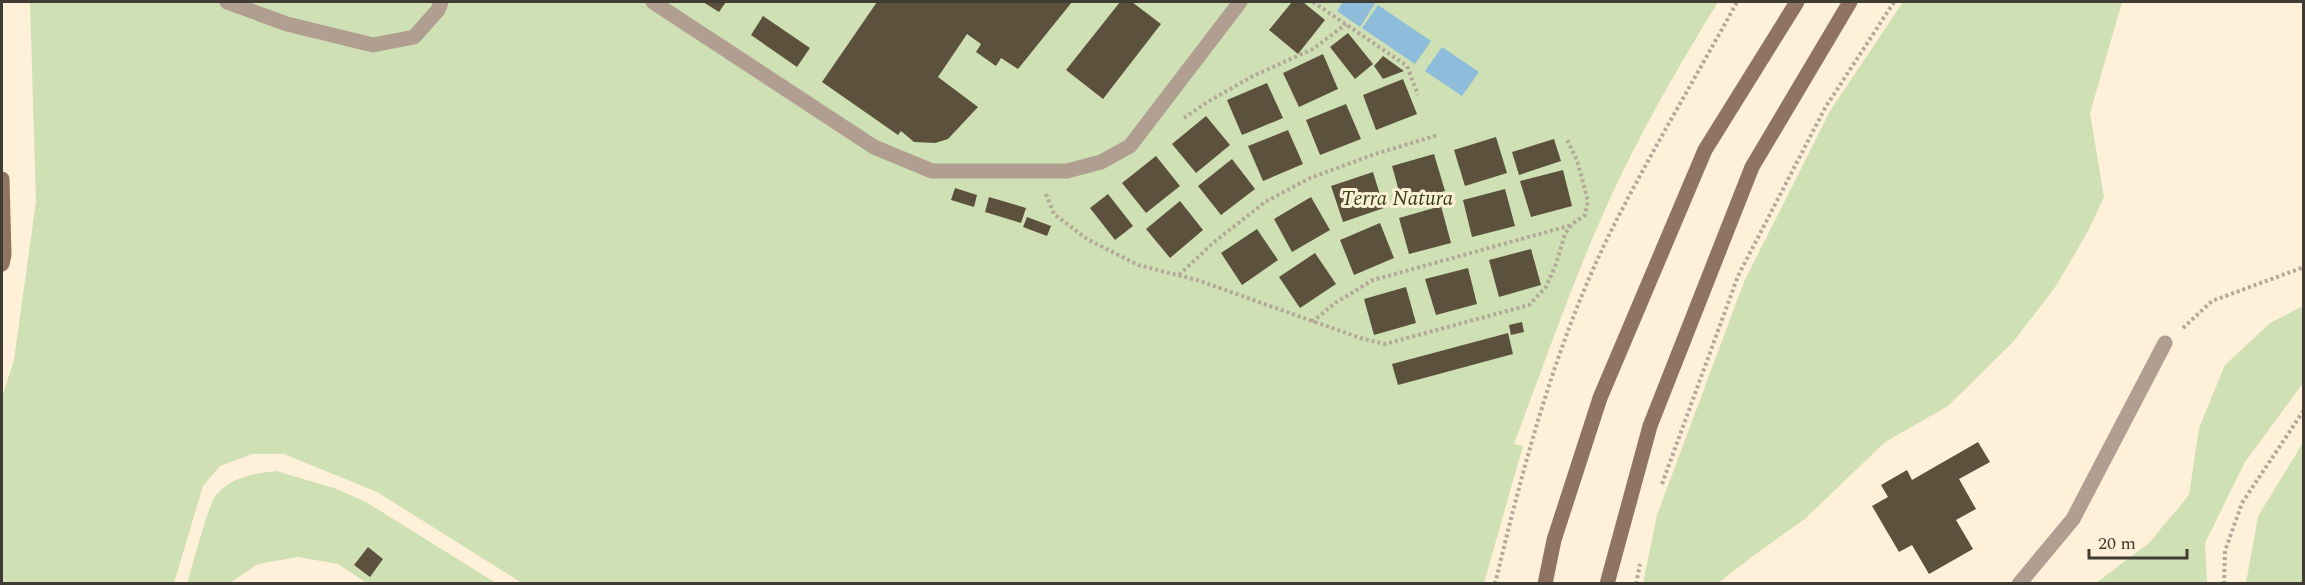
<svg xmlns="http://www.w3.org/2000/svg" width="2305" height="585" font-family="Spectral,serif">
<rect width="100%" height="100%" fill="#fef0d9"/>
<path fill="#cfe0b5" d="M30,2h1688c-34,55 -67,112 -96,171 -42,87 -74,180 -108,271l9,2 -39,137h-962l-145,-91 -93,-38h-32l-32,12 -17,20 -29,97 -172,1v-187l12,-37 22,-159z
M1903,2h219l-32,111 14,84 -16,34 -32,55 -43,56 -65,64 -63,36 -79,76 -53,38 -35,27h-75l14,-68 87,-233 86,-171z
M2303,306v77l-58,79 -40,81 2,40h-111l53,-40 40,-48 10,-67 26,-63 45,-42z
M2303,443v140h-57l12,-67z
M276,471l58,17 32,14 130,81h-129l-29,-19 -40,-7 -40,7 -28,19 -43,1c5,-16 22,-82 29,-89 16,-18 37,-21 60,-24z"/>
<path fill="#8ebddb" d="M1343,2h33l-16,25 -23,-16z
M1378,5l53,36 -16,23 -53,-36z
M1442,47l37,25 -17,24 -37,-25z"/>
<path fill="#5c513d" d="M703,2h23l-7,10z
M877,2h195l-54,67 -17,-11 -5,8 -20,-14 5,-8 -14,-10 -29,43 40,30 -30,32 -13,4 -21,-1 -13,-11 -3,4 -76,-53z
M1120,2h12l29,22 -58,75 -37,-29z
M1292,2h11l22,18 -27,34 -29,-24z
M763,16l47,32 -13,19 -46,-32z
M1348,33l25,31 -18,15 -25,-32z
M1323,54l15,35 -39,18 -16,-34z
M1383,56l21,15 -21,8 -9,-13z
M1403,79l14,35 -41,16 -13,-35z
M1267,83l16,35 -41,17 -15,-35z
M1346,104l15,35 -41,16 -14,-35z
M1206,116l24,29 -34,28 -24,-29z
M1288,130l15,34 -40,17 -15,-35z
M1496,137l11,36 -42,13 -11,-36z
M1554,139l7,22 -42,14 -7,-23z
M1434,154l11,37 -43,11 -10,-36z
M1156,156l24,30 -34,27 -24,-30z
M1232,159l23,30 -34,26 -23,-29z
M1563,170l9,36 -41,11 -11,-36z
M1373,172l11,36 -41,14 -12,-36z
M955,188l22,7 -3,12 -23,-7z
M1505,189l10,37 -43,11 -9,-37z
M1108,194l25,32 -18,14 -25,-32z
M989,197l37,11 -5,15 -36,-11z
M1311,197l19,33 -38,22 -18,-33z
M1180,201l23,29 -33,28 -24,-29z
M1441,206l10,37 -42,11 -10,-36z
M1027,217l24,9 -4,10 -24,-9z
M1380,223l14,35 -40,17 -14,-35z
M1257,229l21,31 -36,25 -21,-32z
M1531,249l10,36 -42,12 -10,-37z
M1315,253l21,31 -36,24 -21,-31z
M1468,268l9,36 -41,11 -11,-36z
M1406,287l10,36 -42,12 -10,-36z
M1522,322l2,10 -13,3 -2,-10z
M1508,333l5,21 -115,31 -6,-21z
M1978,442l12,20 -31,17 17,30 -20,11 17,29 -44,25 -17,-29 -13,7 -27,-46 16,-9 -7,-12 26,-15 5,10z
M368,547l15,12 -13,18 -16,-12z"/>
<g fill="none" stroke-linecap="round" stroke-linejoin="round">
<path stroke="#b4a998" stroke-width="4" stroke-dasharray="3 3" stroke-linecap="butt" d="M1313,2l94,64 11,29
M1184,118l25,-17 44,-25 60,-27 33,-25
M1046,194l8,20 33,25 51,26 59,15 163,58 25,6 144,-39 17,-18 10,-23 9,-30 7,-10 13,-9 3,-14 -11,-41 -10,-20
M1179,275l34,-32 52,-41 45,-24 65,-24 63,-19
M1312,322l23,-19 38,-23 199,-55
M2183,328l29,-27 92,-34
M1662,484l76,-208 87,-168 69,-106
M1495,584c29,-121 61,-243 117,-355 39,-77 84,-152 125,-227
M1636,584l4,-20
M2224,584l1,-33 17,-48 62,-93"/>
<path stroke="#b09e90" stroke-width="15" d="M227,2l60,22 86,21 41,-8 24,-27 3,-8
M653,2l221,145 58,24h135l34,-9 29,-16 110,-144
M2019,584l54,-65 92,-176"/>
<path stroke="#8f7561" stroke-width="15" d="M2,179l2,76 -2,9
M1545,584l9,-44 46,-142 105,-248 92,-148
M1607,584l43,-158 102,-259 98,-165"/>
</g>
<g text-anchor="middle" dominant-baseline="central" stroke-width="6" stroke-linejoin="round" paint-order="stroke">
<g font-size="21" font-style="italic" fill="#344411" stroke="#fef0d9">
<text x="1397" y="199">Terra Natura</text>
</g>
</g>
<rect width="2305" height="585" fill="none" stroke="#413c33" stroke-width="6"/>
<path d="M2089 549v9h98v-9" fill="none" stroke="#413c33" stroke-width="3"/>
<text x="2098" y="549" font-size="18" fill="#413c33" stroke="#fef0d9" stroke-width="4.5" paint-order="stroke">20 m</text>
</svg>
